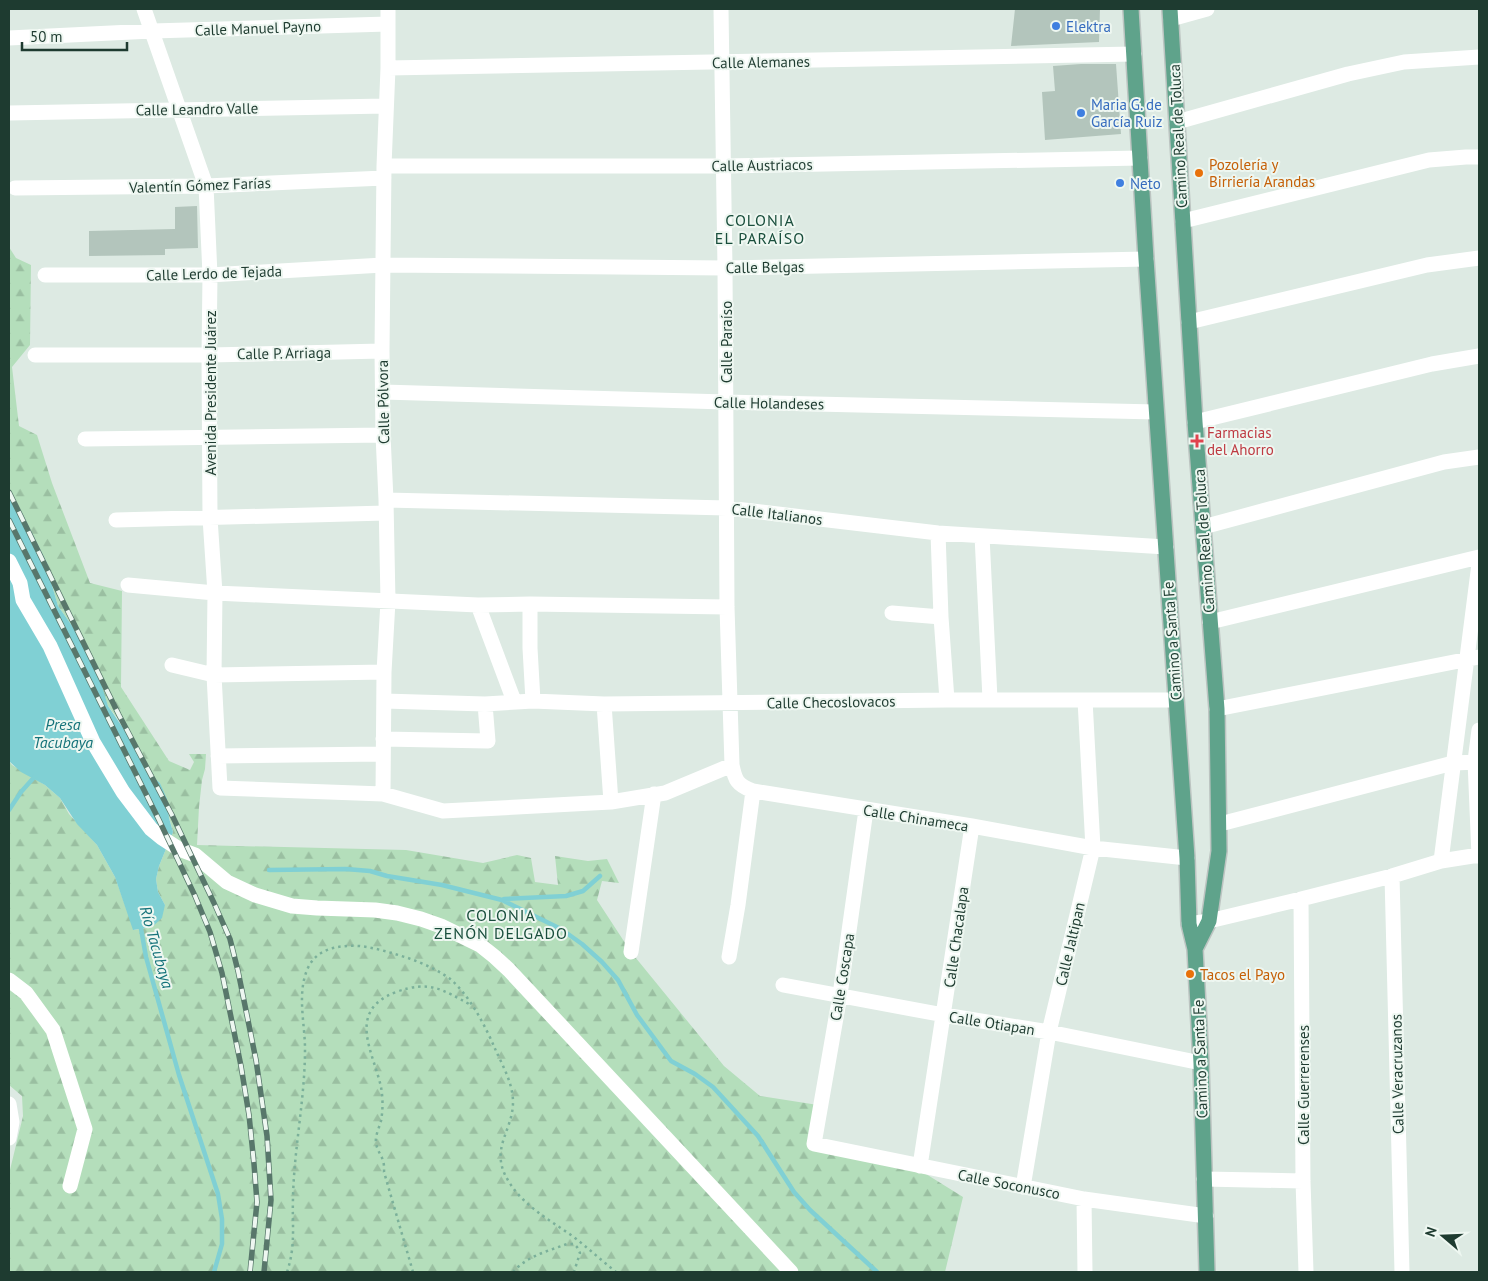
<svg xmlns="http://www.w3.org/2000/svg" width="1488" height="1281" font-family="'PT Sans',sans-serif">
<defs>
<pattern id="forest-firs" width="22" height="20" patternUnits="userSpaceOnUse" patternTransform="scale(1.25)"><rect width="22" height="20" fill="#b4debb"/><path d="M5 1l3.5 6h-7zM16 11l3.5 6h-7z" fill="#9abfa1"/></pattern>
</defs>
<rect width="100%" height="100%" fill="#ddeae3"/>
<path fill="url(#forest-firs)" d="M9,247l7,11 15,7 -1,80 -18,22 7,59 18,9 15,48 38,100 32,8 -1,96 48,74 21,9 4,-8 -5,-8h17l-1,15 -3,11 -3,27 -2,38 209,5 77,13 34,-8 14,3 4,24 23,3 -3,-29 33,5 19,-2 12,24 -17,-2 -5,19 34,52 93,114 36,30 58,9 -7,43 115,26 37,23 -18,75h-936v-98l14,-58 -1,-20 -13,-11v-324l3,4 33,20 15,13 9,16 28,31 18,32 19,53 18,-3 13,-22 -7,-13 -2,-13 3,-13 14,-34 -13,-49 -15,-12 -18,-40 -19,-25 -20,-54 -7,-10 -6,-12 -17,-24 -7,-24 -3,-17 -29,-58 -10,-13z"/>
<path fill="#80d0d4" d="M9,494l10,13 29,58 3,17 7,24 17,24 6,12 7,10 8,15 12,39 26,38 11,26 15,13 7,16 2,19 4,14 -14,34 -3,13 2,13 7,13 -3,13 -10,9 -19,3 -18,-53 -18,-32 -20,-21 -17,-26 -15,-13 -24,-13 -12,-11z"/>
<g fill="none" stroke-linecap="round" stroke-linejoin="round">
<path stroke="#80d0d4" stroke-width="4.5" d="M9,810l12,-18 16,-18
M269,870l77,-1 24,2 17,5 55,9 60,15 59,29 21,15 20,18 16,18 19,35 34,46 24,13 18,13 45,49 36,56 16,18 67,62
M504,899l62,-3 17,-5 17,-15
M140,923l6,34 33,118 39,119 4,25v25l-8,28"/>
</g>
<path fill="#b3c5bc" d="M1015,9h85l-1,33 -88,4z
M1081,64h35l5,70 -76,6 -3,-48 13,-1 -2,-25z
M197,206l1,42 -33,1v6l-76,1v-25l86,-2v-22z"/>
<g fill="none" stroke-linecap="round" stroke-linejoin="round">
<defs>
<path id="major" d="M1131,9l15,250 41,599 2,66 6,25 6,114 6,209
M1170,9l25,413 22,287 2,142 -10,70 -14,28"/>
</defs>
<use href="#major" stroke="#bcc4c1" stroke-width="18"/>
<path stroke="#7bb09a" stroke-width="2.5" stroke-dasharray="2.5 4" stroke-linecap="butt" d="M287,1272c9,-27 5,-46 6,-74 1,-50 12,-99 12,-149 0,-25 -8,-54 2,-79 9,-22 31,-25 53,-24 16,2 32,7 48,12 14,5 28,11 41,20 20,16 37,49 47,73 7,15 17,33 17,51 0,30 -25,47 -4,80 15,24 39,37 62,53 16,12 30,25 45,37
M413,1272l-29,-100c1,-16 -6,-17 -8,-29 -1,-7 3,-15 5,-22 2,-11 2,-23 0,-34 -8,-36 -35,-76 15,-95 34,-12 45,-3 75,13
M513,1272c14,-16 35,-21 54,-28h7l3,3 3,6 -6,19"/>
<path stroke="#fff" stroke-width="15" d="M144,9l62,177 4,89 -1,80 1,163 5,75 -1,82 6,113 163,6 60,17 168,-9 54,-9 67,-28
M721,9l4,259 2,339 5,158c3,15 5,20 21,26l219,35 121,22 94,10
M1171,19l36,-10
M9,38l143,-7 236,-7
M388,68l746,-14
M9,113l377,-7
M1177,122l171,-48 56,-12 75,-5
M384,166h340l416,-8
M15,188l191,-2 178,-8
M1183,221l246,-61 37,-3h13
M45,275h165l173,-10 342,3 421,-9
M1189,322l238,-57 52,-7
M35,355h174l173,-4
M383,392l343,10 430,10
M1195,422l237,-58 47,-8
M85,439l298,-4
M386,500l341,8 211,25 228,14
M116,520l270,-7
M1203,527l241,-65 35,-5
M938,533l3,84 6,83
M982,536l8,163
M9,561l11,22 3,17 27,46 43,96 30,50 28,37 11,9 17,11 16,6 32,27 28,13 37,11 25,2 58,2 22,3 24,6 20,7 39,19 15,12 14,13 282,302
M128,585l87,8 263,12 52,-1 197,3
M530,604v44l3,53
M478,605l36,96
M892,613l49,4
M1210,622l269,-65
M172,665l42,10 170,-3
M384,701l101,3 48,-3 71,3 343,-4h229
M604,704l7,98
M1217,709l262,-52
M1479,730l-4,31 4,95
M383,739l105,2 -3,-37
M218,756l165,-2
M383,794l1,-122 4,-71 -2,-101 -3,-65 -1,-84 2,-185 4,-98v-59
M866,810l-26,185 -26,149 270,55 122,17
M1220,824l233,-61 26,-1
M1441,861l38,-297
M1392,876l10,396
M1301,899l2,282 3,91
M1189,924l20,-3 92,-22 91,-23 49,-15 38,-6
M631,952l23,-158
M729,957l9,-52 15,-114
M9,980l17,13 27,37 32,99 -15,57
M783,985l161,30 105,17 152,31
M9,1104l3,18 -3,16
M920,1166l52,-340
M1204,1179l99,2
M1023,1187l26,-155 44,-184 -8,-148
M1084,1199l1,73"/>
<use href="#major" stroke="#5fa38b" stroke-width="15"/>
<defs>
<path id="rail" d="M9,492l110,223 53,100 42,88 16,36 8,32 18,89 11,76 4,64 -7,72
M9,520l150,300 36,76 15,36 12,41 19,93 8,49 5,49 3,38 -7,70"/>
</defs>
<use href="#rail" stroke="#58776b" stroke-width="5.5"/>
<use href="#rail" stroke="#eef7f1" stroke-width="4" stroke-dasharray="11" stroke-linecap="butt"/>
</g>
<g fill="#3f7fe0" stroke="#eef7f1" stroke-width="2">
<circle cx="1056" cy="26" r="5"/>
<circle cx="1081" cy="113" r="5"/>
<circle cx="1120" cy="183" r="5"/>
</g>
<g fill="#e8710a" stroke="#eef7f1" stroke-width="2">
<circle cx="1199" cy="173" r="5"/>
<circle cx="1190" cy="974" r="5"/>
</g>
<path fill="#e0444e" stroke="#eef7f1" stroke-width="2" d="M1194.5 433.5h5v5h5v5h-5v5h-5v-5h-5v-5h5z"/>
<g text-anchor="middle" dominant-baseline="central" stroke-width="4" stroke-linejoin="round" paint-order="stroke">
<g font-size="15" fill="#366cbe" stroke="#eef7f1" text-anchor="start">
<text x="1066" y="26">Elektra</text>
<text x="1091" y="104">Maria G. de<tspan x="1091" dy="17">García Ruiz</tspan></text>
<text x="1130" y="183">Neto</text>
</g>
<g font-size="15" fill="#1e3b30" stroke="#eef7f1">
<text transform="translate(258 28) rotate(-2)">Calle Manuel Payno</text>
<text transform="translate(761 62) rotate(-1)">Calle Alemanes</text>
<text transform="translate(197 109) rotate(-1)">Calle Leandro Valle</text>
<text transform="translate(1178 136) rotate(-93)">Camino Real de Toluca</text>
<text transform="translate(762 165) rotate(-1)">Calle Austriacos</text>
<text transform="translate(200 185) rotate(-2)">Valentín Gómez Farías</text>
<text transform="translate(765 267) rotate(-1)">Calle Belgas</text>
<text transform="translate(214 273) rotate(-2)">Calle Lerdo de Tejada</text>
<text transform="translate(726 342) rotate(-90)">Calle Paraíso</text>
<text transform="translate(284 353) rotate(-1)">Calle P. Arriaga</text>
<text transform="translate(210 393) rotate(-90)">Avenida Presidente Juárez</text>
<text transform="translate(383 402) rotate(-91)">Calle Pólvora</text>
<text transform="translate(769 403) rotate(1)">Calle Holandeses</text>
<text transform="translate(777 514) rotate(7)">Calle Italianos</text>
<text transform="translate(1204 541) rotate(-94)">Camino Real de Toluca</text>
<text transform="translate(1172 641) rotate(-94)">Camino a Santa Fe</text>
<text transform="translate(831 702) rotate(-1)">Calle Checoslovacos</text>
<text transform="translate(916 818) rotate(9)">Calle Chinameca</text>
<text transform="translate(956 937) rotate(-82)">Calle Chacalapa</text>
<text transform="translate(1070 944) rotate(-77)">Calle Jaltipan</text>
<text transform="translate(842 977) rotate(-81)">Calle Coscapa</text>
<text transform="translate(992 1023) rotate(9)">Calle Otiapan</text>
<text transform="translate(1200 1059) rotate(-92)">Camino a Santa Fe</text>
<text transform="translate(1397 1074) rotate(-91)">Calle Veracruzanos</text>
<text transform="translate(1303 1085) rotate(-90)">Calle Guerrerenses</text>
<text transform="translate(1009 1184) rotate(11)">Calle Soconusco</text>
</g>
<g font-size="15" fill="#c56008" stroke="#eef7f1" text-anchor="start">
<text x="1209" y="164">Pozolería y<tspan x="1209" dy="17">Birriería Arandas</tspan></text>
<text x="1200" y="974">Tacos el Payo</text>
</g>
<g font-size="15" fill="#be3a42" stroke="#eef7f1" text-anchor="start">
<text x="1207" y="432">Farmacias<tspan x="1207" dy="17">del Ahorro</tspan></text>
</g>
<g font-size="16" letter-spacing="1" fill="#194e3c" stroke="#eef7f1">
<text x="760" y="220">COLONIA<tspan x="760" dy="18">EL PARAÍSO</tspan></text>
<text x="501" y="915">COLONIA<tspan x="501" dy="18">ZENÓN DELGADO</tspan></text>
</g>
<g font-size="16" font-style="italic" fill="#15737a" stroke="#eef7f1">
<text x="63" y="724">Presa<tspan x="63" dy="18">Tacubaya</tspan></text>
<text transform="translate(157 947) rotate(74)">Río Tacubaya</text>
</g>
</g>
<rect width="1488" height="1281" fill="none" stroke="#1e3b30" stroke-width="20"/>
<g transform="translate(1443 1236) rotate(289)" stroke="#eef7f1" stroke-width="4" paint-order="stroke">
<path d="M0-4L9 19L0 12L-9 19Z" fill="#1e3b30"/>
<text y="-8" font-size="14" font-weight="bold" text-anchor="middle" fill="#1e3b30">N</text>
</g>
<path d="M22 42v8h105v-8" fill="none" stroke="#1e3b30" stroke-width="2.5"/>
<text x="30" y="42" font-size="15" fill="#1e3b30" stroke="#eef7f1" stroke-width="4" paint-order="stroke">50 m</text>
</svg>
